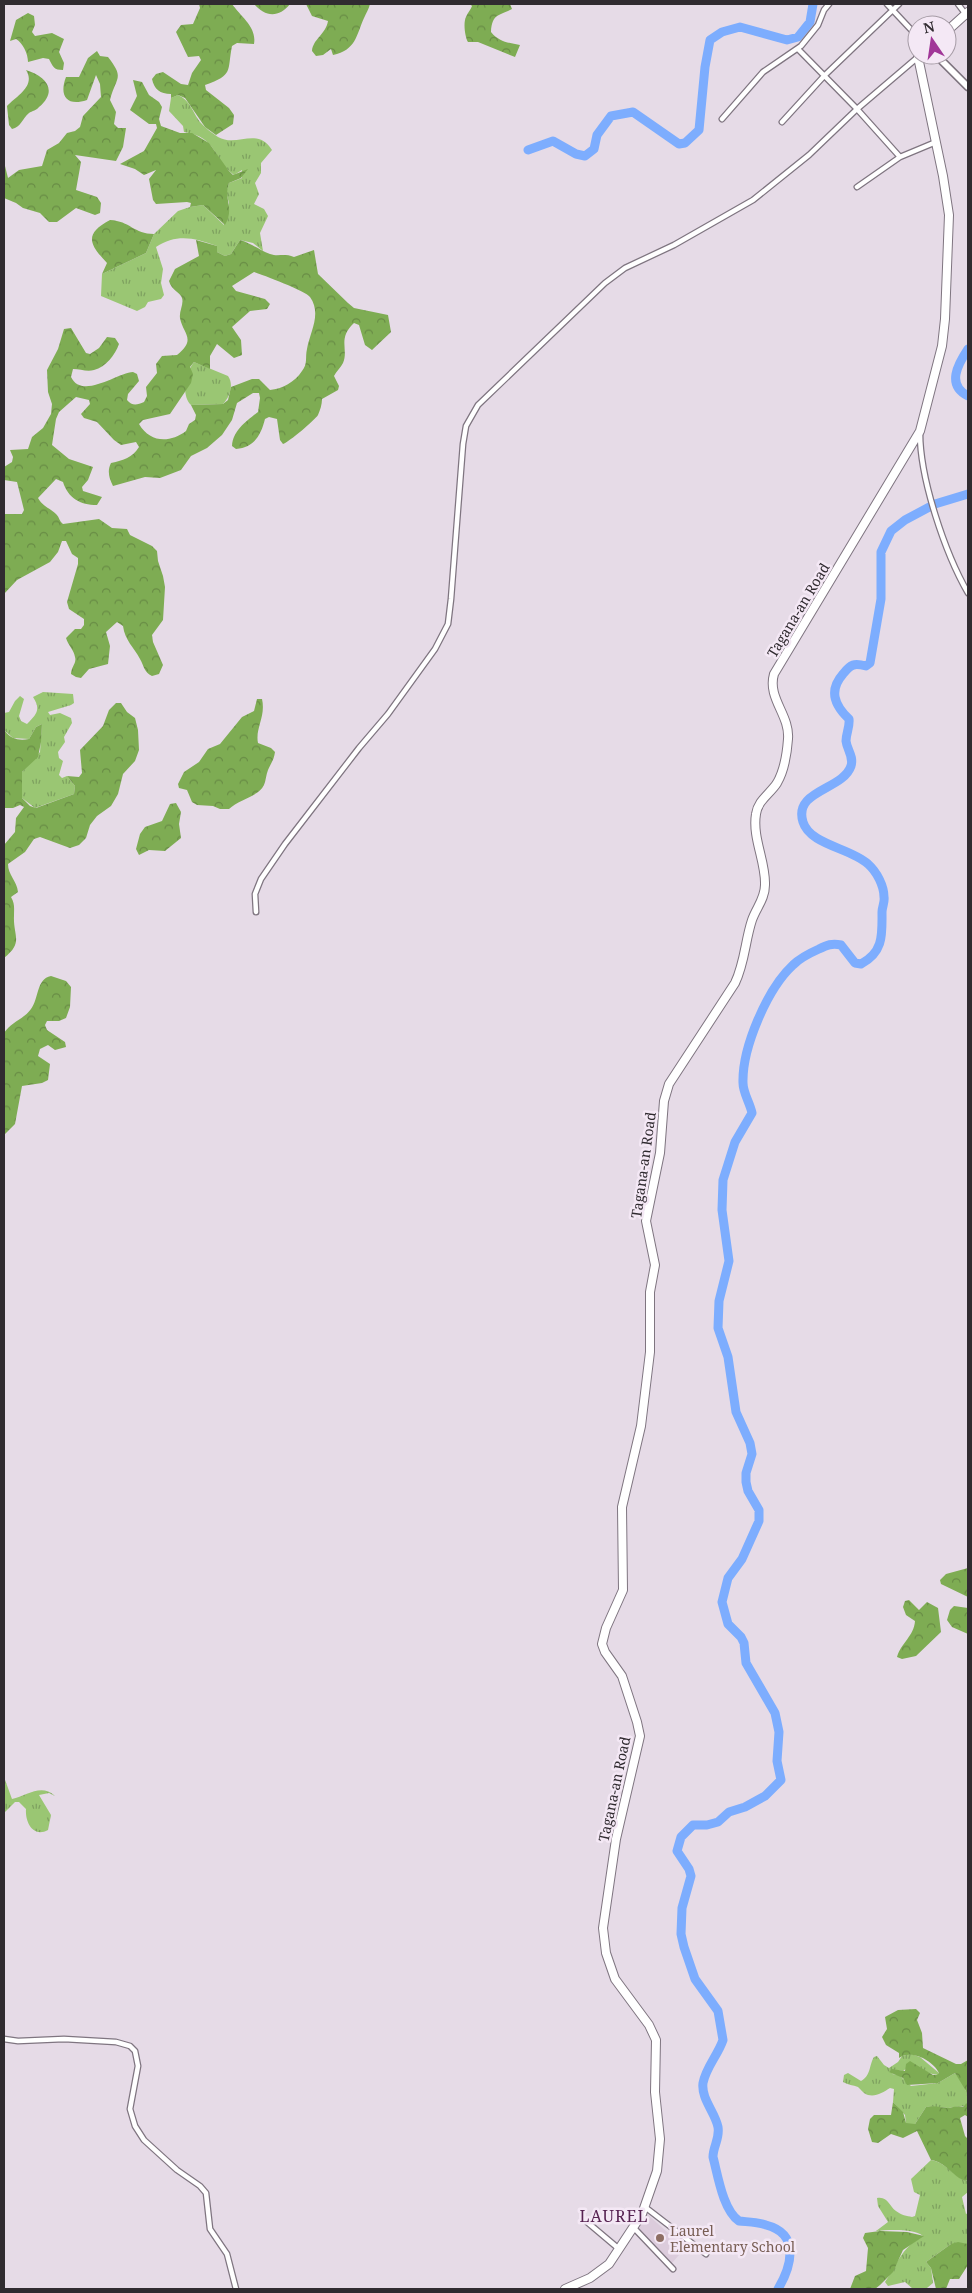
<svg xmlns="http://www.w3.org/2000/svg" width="972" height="2293" font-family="'Noto Serif',serif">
<defs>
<pattern id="grass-tufts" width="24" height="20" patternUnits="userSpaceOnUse" patternTransform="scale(1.25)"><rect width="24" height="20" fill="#9ac673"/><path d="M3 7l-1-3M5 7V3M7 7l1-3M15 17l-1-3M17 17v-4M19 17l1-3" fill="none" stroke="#7ea15f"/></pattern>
<pattern id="forest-crowns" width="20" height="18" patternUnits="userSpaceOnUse" patternTransform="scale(1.25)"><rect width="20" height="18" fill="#7eac53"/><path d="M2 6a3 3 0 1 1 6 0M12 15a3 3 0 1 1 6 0" fill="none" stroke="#688c45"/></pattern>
</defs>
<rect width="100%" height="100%" fill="#e6dbe7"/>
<path fill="#dcccdc" d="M647,2214l38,34 -13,15 -38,-35z"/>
<path fill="url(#grass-tufts)" d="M178,95c12,5 15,18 22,27 5,6 12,11 18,15 19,11 39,-11 54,13l-11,13v10l-6,10 4,11 -5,10 10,5 4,7 -8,17 3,18 -10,-8 -13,-3 -9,14 -6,2 -8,-4v-6c-22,-8 -40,-13 -61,1l7,22 -2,14 3,12 -3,4 -13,3 -3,5 -8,4 -36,-15 1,-22 44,-21 8,-19 24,-23 12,-4 13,-2 21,20 5,-22 -3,-11 3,-9 13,-5v-8l-8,5c-21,-15 -16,-38 -50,-43l-1,-6 -14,-15 2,-13z
M194,362l34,14c6,8 2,21 -5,28l-32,1c-10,-10 -6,-31 3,-43z
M43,692l30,2 1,9 -3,2 -23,7 2,3 10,-2 11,5 1,5 -8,14 1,5 -7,10 1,6 4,3 -4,14 3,3 5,-2 8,10 -1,8 -39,14 -13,-10v-26l18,-20 2,-28 -6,3 -7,12 -16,-1 -8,-7 -1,-18 5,-1 6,-11 5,-5 4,3 -5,17 2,5 6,3c10,-10 14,-15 6,-27z
M4,1777l8,22c15,-3 29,-16 43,-3l-6,-3 -10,2 12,20 -3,15c-15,8 -23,-8 -22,-21l-7,-7h-4l-11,11z
M911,2054l9,3 19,16 -1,2c-14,-2 -16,-8 -31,-7l-4,3 -5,-1 -6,4 7,1 12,11 27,-3 17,-10c7,9 16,21 11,34 -6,-1 -11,0 -18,1 -7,0 -13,-2 -22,-1l-11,17h-9l-1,-9 -12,-13 1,-13 -4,-1c-8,5 -17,11 -26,5 -1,-1 -5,-5 -6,-6 -5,-2 -10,-2 -15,-5l1,-7 4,-2 13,8c10,-5 8,-16 13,-24l3,-1 7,9 5,3 9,-6 4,-6z
M931,2160c14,2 22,15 34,21l3,-1v12l-6,5 4,17 2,-1v31h-17l-25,18 5,6 2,15 -6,5 -14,1 -8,-7 -17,4 -3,-4c14,-20 15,-33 38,-46 -10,-8 -35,-6 -47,-5l12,-9 -10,-16 -1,-8c11,-2 12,8 19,13 5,4 11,5 16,6l3,-1 5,-21 -6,-3 -3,-13z"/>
<path fill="url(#forest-crowns)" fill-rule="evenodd" d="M199,4h33c9,13 25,23 22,40l-17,-1 -5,3c-5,25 2,29 -27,39l1,5 23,18 5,7 -1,9 -17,11 -11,-8 -20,-29 -7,-3 -7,3v-4c-11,0 -17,-5 -19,-15l4,-5 7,-2 18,12 7,1 4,-12 9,-13 -2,-4 -11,1 -12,-25 5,-7 12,-1 7,-16z
M254,4h36c-11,14 -25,13 -36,0z
M306,4h64c-1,5 -4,9 -6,14 -8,18 -8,32 -31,37l-2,-6 -8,6 -7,1 -4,-5c1,-12 14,-17 16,-30l-16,-5z
M470,4h40l2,5c-12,7 -20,4 -21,23 8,10 18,11 29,13l-5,12 -37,-15h-10c-3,-5 -5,-19 -2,-25 1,-4 5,-7 6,-11z
M28,13l6,3 1,9 -3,7 3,4 17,-3 12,6 -5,13 5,11 -1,7c-9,0 -10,-3 -14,-11l-6,-1 -15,4c0,-8 -5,-19 -12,-23l-6,2 6,-21z
M97,51l3,5 8,1c17,22 8,19 2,43l6,12 -2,12 4,4h8l-3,19 -7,14 -41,-6 6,7 -5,28 21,7 4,6 -1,10 -5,2 -19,-7 -19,14h-8l-9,-9 -17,-5 -7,-5 -12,-5v-36l4,16 11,-8 23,-4 5,-16 12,-7 8,-10 8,-2 5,-4 3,-11 18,-19 -1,-13 -4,-9 -9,25c-21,7 -28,-5 -21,-23h13l9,-19z
M26,70c19,6 33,20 13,37 -2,3 -7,4 -10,6 -7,6 -8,14 -17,16l-3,-4 -2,-19c10,-10 29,-20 19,-36z
M133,80l9,2 7,13 10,7 3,5 -3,12 2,7 19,7h12l17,10 20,28 4,4 15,-6 -7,9 -12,5c-6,17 6,24 -4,42l-22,-20 -13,2 1,-4 -4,-1 -31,2 -3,-4 -4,-21 7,-9 -12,5 -9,-6 -15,-5 24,-13 13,-23 -1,-4h-7l-19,-14 7,-14z
M110,220c20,1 24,14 44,14l-8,19 -44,21 5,-11c-18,-19 -23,-29 3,-43z
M196,240l21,6v6l8,4 6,-2 9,-14c13,4 19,10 30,14 8,3 14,-1 24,3l20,-7 4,24 30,29 6,5 34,7 3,17 -19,18 -7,-5 -6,-20 -5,-2c-17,16 -5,26 -11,40 -2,4 -7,9 -9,13l5,10 -1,4 -16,9c0,6 -2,11 -4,16 -3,5 -29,27 -35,29l-3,-4 -3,-21 -8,-2 -4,2c-4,16 -11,29 -29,30l-4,-3c1,-16 15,-25 26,-34l2,-14 -1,-5h-6l-16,10 -5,17 -10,15 -15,13 -16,8 -10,14 -21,8 -15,-1 -32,9c-4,-8 -6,-15 -2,-23 13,-3 21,-5 28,-16l-3,-5 -15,3 -7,-5 -17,-18 -13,-4 -3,-4 9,-10 -1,-4 -13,-3 -17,15 -3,7 -4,26 17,14 24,8 -5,13 -6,7 1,4 19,6 -5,8c-17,0 -29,-7 -34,-23l-7,-3 -18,19c5,9 12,10 18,16 4,4 3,7 7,10l36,-5 13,9 15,1 3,6 22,11 5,5 1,10 5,15 2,11 -2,33 -11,15 1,7 10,23 -4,9 -7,2c-8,-4 -8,-10 -12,-17 -6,-12 -15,-18 -17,-33l-6,-4 -11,10 4,14 -2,18 -19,5 -8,9 -5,-1 -5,-3c0,-7 6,-11 4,-17 -1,-7 -7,-12 -9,-19l9,-9h6l3,-4v-6l-15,-10 -2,-7 11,-38v-6l-6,-4 -6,-13h-4l-4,11 -8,10 -33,18 -13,14v-80h18l2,-4 -7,-28 -13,-2v-13l8,-5 1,-5 -3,-7 18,-1 4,-12 11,-9 8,-14 1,-10 -4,-12 -1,-22 11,-21 6,-20 7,-1 15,25 4,1 9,-6 8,-11 8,1 4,6c-4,11 -13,23 -25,26 -7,2 -14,-1 -21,-1l-2,8c11,23 46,-4 62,-5l4,2 2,7 -11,13 -1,6c5,6 10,5 17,2l3,-6 -1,-9 11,-14 -1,-9 6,-8 15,-1c20,-16 6,-21 3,-37 -1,-7 4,-14 2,-20 -1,-5 -11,-8 -13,-17l6,-12 24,-13zM254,272c9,3 52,19 56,25 12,17 0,35 -3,52 -2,8 1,15 -5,22 -7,11 -20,18 -32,19l-11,-11h-7l-21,8 -3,13 -5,4 -32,1 5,10 -1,5 -6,4 -3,7c-16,12 -36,12 -47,-7l4,-4 27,-6 21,-31 2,-9 -3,-7 4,-5 16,7v-13l7,-12 17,14 8,-3 -1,-15 -9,-13 18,-16 17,-2 3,-5 -5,-5 -29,-8 -4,-5z
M257,699h5c4,18 -7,29 -4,44l13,5 4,4c-1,8 -4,11 -7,18 -2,5 -2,10 -4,15 -6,12 -25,14 -35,24h-9l-7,-3 -16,-1 -5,-3 -5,-12 -8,-2 -1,-4 6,-12 15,-10 9,-13 12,-5 22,-27 12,-6z
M116,703h5l6,9 8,6 3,12 1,20 -4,11 -12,13 -5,20 -7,12 -14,10 -7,9 -4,13 -7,7 -9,3 -30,-11 -6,2 -9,13 -17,12c0,11 9,17 10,28l-7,5c4,7 3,11 3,19 -1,20 10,26 -10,42v-113l11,-13 1,-14 8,-11 -4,-2 -7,3h-9l1,-77c6,8 14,10 24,8l7,-12 6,-3 -1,18 -3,15 -16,15v26l8,8 6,2 38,-14 1,-8 -8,-10 12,1 3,-4 -2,-23 23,-24 6,-16z
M176,803l5,9 -2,12 2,14 -16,13 -16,-1 -10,5 -3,-6 4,-15 5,-7 17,-6 8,-17z
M51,976l15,5 5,6 -1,20 -4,11 -7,3h-12l-2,4 2,5 18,12 1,5 -11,3 -7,-5 -8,4 -2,7 12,8 -2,16 -6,3 -20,3 -7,38 -11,11v-102c7,-11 20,-14 27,-24 8,-10 5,-30 20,-33z
M968,1568v29l-27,-13 -1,-4 6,-6z
M909,1600l10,10 8,-8 11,6 3,24 -25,24 -14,3 -5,-2c4,-14 17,-21 18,-36l-9,-6 -3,-8 2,-6z
M954,1606l14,2v26l-16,-7 -5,-7 3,-10z
M916,2009l4,4 -3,7 5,13 1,15 33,16h5l7,-4v57l-3,-2 -5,3 5,18 3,3v41l-3,1c-13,-5 -19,-19 -34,-21l-14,-29 -14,7 -12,-4 -13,9 -6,-1 -4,-13 2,-10 4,-4h17l2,-13 10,10 3,11 9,1 11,-17c9,-2 13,0 21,1 6,0 10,-3 16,-1l5,-5 -2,-11 -11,-18 -17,10 -31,2 -4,-7 -14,-6 3,-3 13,2 1,-7 4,-3 23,14h4l2,-2c-6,-12 -27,-24 -40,-15v-5l-13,-8 -4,-8 5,-8 -2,-12 13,-7z
M880,2231l27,1 17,4 -21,14 -10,22 -13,13 -5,4h-25l5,-13 11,-5 2,-23 -5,-10 2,-5z
M958,2242l10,2v21l-9,14h-9l-4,10h-10l-5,-21 -5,-6 25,-18z"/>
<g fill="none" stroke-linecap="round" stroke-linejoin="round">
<path stroke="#7dadfe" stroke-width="9" d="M528,150l25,-9 23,13 9,2 9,-7 3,-14 14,-19 22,-4 46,32 6,-1 14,-13 6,-63 5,-27 12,-8 18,-5 47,13 11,-3 12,-15 3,-18
M968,349c-10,15 -22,36 0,47
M778,2289c13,-22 23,-55 -12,-64 -9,-3 -18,-3 -27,-4 -16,-11 -21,-45 -26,-64 0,-11 7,-18 5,-30 -3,-15 -17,-28 -15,-44 3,-16 15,-28 20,-43l-5,-29 -23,-32 -11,-32 -3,-13 1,-26 9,-32 -2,-7 -12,-18 4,-14 12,-12h14l11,-3 11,-10 16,-5 20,-11 16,-16 -4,-19 2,-29 -4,-19 -29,-50 -2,-20 -3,-6 -13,-13 -6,-22 6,-24 14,-19 17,-38v-11l-11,-19 -2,-9v-9l6,-19 -2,-11 -14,-31 -8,-55 -10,-29 1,-27 10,-40 -7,-51 1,-30 12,-38 17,-29c-2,-10 -9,-20 -9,-30 -1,-35 24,-94 50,-118 6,-6 17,-12 26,-16 8,-4 13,-6 22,-4l14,18 6,1c23,-12 21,-30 21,-52 0,-5 3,-10 2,-15 0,-11 -7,-25 -16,-33 -17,-16 -58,-19 -65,-42 -10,-32 40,-32 48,-56 3,-10 -4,-16 -5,-25 0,-8 4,-14 3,-22 -15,-14 -20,-29 -6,-45 8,-10 11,-11 23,-8l4,-3 11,-64v-47l10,-21 14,-11 30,-16 33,-10"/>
<defs>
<path id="street" d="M887,4l30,32
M958,4l9,12
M798,49l59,60 43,48
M722,119l41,-47 38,-26 17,-21 6,-15 5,-6
M782,122l43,-47 74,-71
M857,187l43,-30 36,-15
M920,433c0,46 25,120 48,160
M256,912l-1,-18 6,-15 24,-35 74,-96 29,-34 47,-65 13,-25 3,-25 12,-155 3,-18 12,-21 127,-122 20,-15 49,-23 79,-45 56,-45 48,-46 61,-52
M4,2039l14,2 46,-2 52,3 14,4 5,5 3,15 -8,43 5,17 9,14 33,30 23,16 6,7 4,36 17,25 9,35
M645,2207l61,47
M587,2222l32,27
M634,2228l39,41"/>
<path id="secondary" d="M936,55l32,32"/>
<path id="primary" d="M947,31l21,-19
M565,2289l25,-11 19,-14 33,-50 15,-43 3,-32 -5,-47 1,-52 -7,-15 -34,-46 -9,-26 -3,-25 13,-89 24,-103 -3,-14 -15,-46 -17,-24 -3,-8 4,-16 17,-38 -1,-83 19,-81 9,-74v-60l5,-27 -9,-44 14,-68 4,-52 5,-17 66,-101c10,-21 10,-42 17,-63 4,-12 13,-21 13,-35 1,-23 -13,-47 -9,-71 2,-14 14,-20 21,-31 7,-12 10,-30 11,-44 2,-24 -21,-41 -14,-65l146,-243 22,-85 3,-27 4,-104 -6,-39 -25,-119 3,-2"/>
</defs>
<use href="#street" stroke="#7f7580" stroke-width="7"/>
<use href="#secondary" stroke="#7f7580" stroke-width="9"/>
<use href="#primary" stroke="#7f7580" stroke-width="10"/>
<use href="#street" stroke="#fff" stroke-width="4.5"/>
<use href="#secondary" stroke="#fff" stroke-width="6"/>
<use href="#primary" stroke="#fff" stroke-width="8"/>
</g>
<circle fill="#8d6e63" stroke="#f4e8f5" stroke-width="2" cx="660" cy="2238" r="5"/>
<g text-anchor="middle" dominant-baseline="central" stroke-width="5" stroke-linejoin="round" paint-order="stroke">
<g font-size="14" fill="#302b30" stroke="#f4e8f5">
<text transform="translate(798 610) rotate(-59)">Tagana-an Road</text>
<text transform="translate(643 1165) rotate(-82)">Tagana-an Road</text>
<text transform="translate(614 1789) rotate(-78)">Tagana-an Road</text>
</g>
<g font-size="14" fill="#785e54" stroke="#f4e8f5" text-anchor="start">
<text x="670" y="2230">Laurel<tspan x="670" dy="16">Elementary School</tspan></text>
</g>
<g font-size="16" letter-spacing="1" fill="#572352" stroke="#f4e8f5">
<text x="614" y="2216">LAUREL</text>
</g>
</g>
<rect width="972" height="2293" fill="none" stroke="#302b30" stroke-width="10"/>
<g transform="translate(932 40) rotate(347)"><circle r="24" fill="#f4e8f5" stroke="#a69ca6"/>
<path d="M0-4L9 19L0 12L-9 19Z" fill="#a13698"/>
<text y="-8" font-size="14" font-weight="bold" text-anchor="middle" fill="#302b30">N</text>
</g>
</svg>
